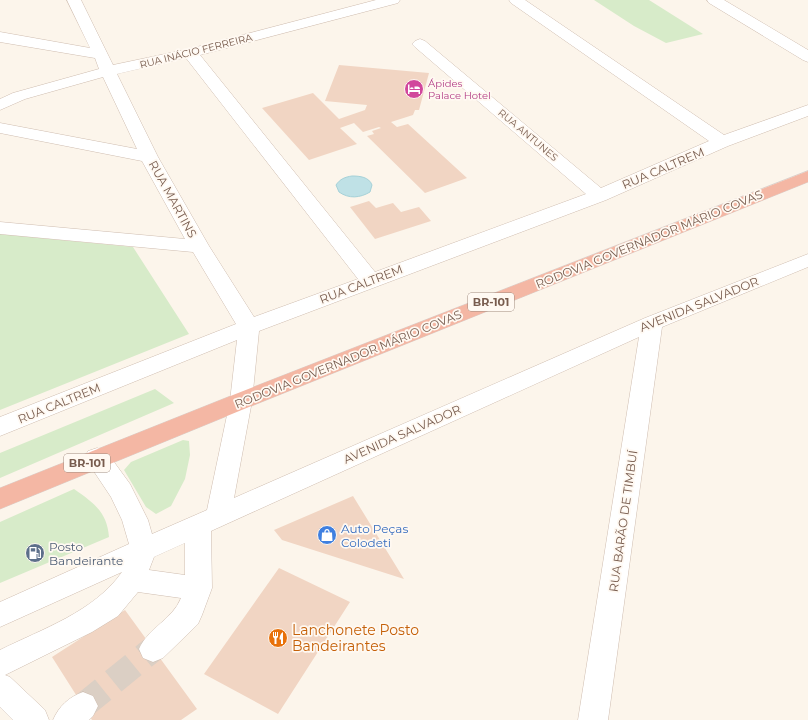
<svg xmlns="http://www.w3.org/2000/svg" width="808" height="720" font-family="Montserrat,sans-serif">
<rect width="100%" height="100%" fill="#fcf5eb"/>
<path fill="#d7ebc9" d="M594,0h55l54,34 -37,9 -32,-17z
M0,234l133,13 56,87 -189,76z
M155,389l19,14 -174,75v-25z
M183,440l6,1 1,14 -5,24 -14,27 -15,8 -10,-7 -22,-37 7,-8z
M74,489c20,14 33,23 35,48l-109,46v-61z"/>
<path fill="#bfe1e6" stroke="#a5d1d8" d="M352,176c8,0 17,1 20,9l-2,7c-10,6 -21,7 -31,0l-3,-7c4,-6 9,-8 16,-9z"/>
<path fill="#f1d5c3" d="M339,65l90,8 -10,37h-4l-2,5 -22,7 6,5 11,-3 59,54 -42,15 -58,-57 7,-2 -2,-3 9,-3 -2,-1 -16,5 -9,-9 -14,5 17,16 -48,16 -47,-52 51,-15 26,26 26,-9 2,-5 -42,-4z
M369,201l7,7 17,-5 8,9 18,-5 12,14 -56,18 -25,-32z
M353,496l51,83 -122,-39 -8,-10z
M279,568l71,34 -72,112 -74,-40z
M125,610l72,99 -16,11h-89l-40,-63z"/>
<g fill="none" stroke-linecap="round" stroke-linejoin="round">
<path stroke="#dbcfc4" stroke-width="26" stroke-dasharray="26 13" stroke-linecap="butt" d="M83,706l70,-57"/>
<defs>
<path id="minor" d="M67,0h14l32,65 76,-16 187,-49h24l-2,3 -198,52 175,217 211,-78 -171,-147 -3,-3 3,-3 5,-2 5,2 176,147 108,-47 -198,-138 -2,-3h16l199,135 84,-30v11l-80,30 -122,54 -347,131 -7,70 -18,97 411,-180 163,-64v13l-146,60 -54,393h-30l61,-383 -428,194 1,57 -10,27 -4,9 -35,34 -10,4 -10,-4 -4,-9c9,-21 34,-30 42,-51l-43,-6 -20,24 -26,16 -87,43 5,2 35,33 4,10h-36l-13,-13v-57c42,-21 94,-38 122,-78l-122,55v-25l129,-58 -7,-24 -11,-23 -26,-39 3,-7 9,-3 9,3 24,33 18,36 4,14 55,-24 23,-109 7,-61 -237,96v-19l236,-93 -43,-72 -193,-18v-12l185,17 -43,-78 -142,-28v-10l137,26 -34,-72 -78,22 -25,11v-11l13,-6 86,-24 -4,-11 -95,-16v-10l90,16zM186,58l172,221 -104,38 -45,-71 -51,-89 -41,-83zM185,543v32l-36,-5 5,-13z
M707,0h17l84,50v12l-5,-2 -94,-57z
M83,692l10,4 5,10 -5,10 -4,4h-36c6,-14 16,-23 30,-28z"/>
<path id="highway" d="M808,171v11l-559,225 -249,102v-21l233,-93z"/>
</defs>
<use href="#minor" stroke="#cfbdb0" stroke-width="1"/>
<use href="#highway" stroke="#d9d1cd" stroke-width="1"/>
<use href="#minor" fill="#fff" fill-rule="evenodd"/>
<use href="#highway" fill="#f4b7a4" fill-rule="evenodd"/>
</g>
<defs>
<symbol id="hotel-disc" viewBox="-11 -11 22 22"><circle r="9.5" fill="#d1479c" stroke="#fff9f2"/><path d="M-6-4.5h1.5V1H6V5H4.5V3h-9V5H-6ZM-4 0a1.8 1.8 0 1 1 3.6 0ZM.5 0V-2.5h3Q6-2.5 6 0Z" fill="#fff"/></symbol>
<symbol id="shop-disc" viewBox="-11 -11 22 22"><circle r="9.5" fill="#3f7fe0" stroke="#fff9f2"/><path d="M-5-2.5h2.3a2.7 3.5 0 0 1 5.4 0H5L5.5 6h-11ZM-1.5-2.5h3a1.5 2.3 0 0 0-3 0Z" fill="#fff"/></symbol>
<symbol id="fuel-disc" viewBox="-11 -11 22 22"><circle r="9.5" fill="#5c6f8a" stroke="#fff9f2"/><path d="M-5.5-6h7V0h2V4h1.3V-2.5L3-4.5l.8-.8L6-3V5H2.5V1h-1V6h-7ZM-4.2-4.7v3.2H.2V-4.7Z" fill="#fff"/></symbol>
<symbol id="restaurant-disc" viewBox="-11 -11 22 22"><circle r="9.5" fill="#e8710a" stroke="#fff9f2"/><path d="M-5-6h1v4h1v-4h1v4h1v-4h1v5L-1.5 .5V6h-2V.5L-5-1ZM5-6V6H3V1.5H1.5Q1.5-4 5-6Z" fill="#fff"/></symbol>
</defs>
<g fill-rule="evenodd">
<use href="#hotel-disc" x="403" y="78" width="22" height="22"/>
<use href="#shop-disc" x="316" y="524" width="22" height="22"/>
<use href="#fuel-disc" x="24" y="542" width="22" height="22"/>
<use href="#restaurant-disc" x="267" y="627" width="22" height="22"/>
</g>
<g text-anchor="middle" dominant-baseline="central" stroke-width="3.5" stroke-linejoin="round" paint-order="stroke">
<g font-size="10" fill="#785c4e" stroke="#fff9f2">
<text transform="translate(196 51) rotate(-14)">RUA INÁCIO FERREIRA</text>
<text transform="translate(528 135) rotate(40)">RUA ANTUNES</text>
</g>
<g font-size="10" fill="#b23c85" stroke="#fff9f2" text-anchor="start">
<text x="428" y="83">Ápides<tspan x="428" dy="12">Palace Hotel</tspan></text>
</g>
<g fill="#fff9f2" stroke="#a08b7f" stroke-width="1">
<rect x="468" y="293" width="46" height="18" rx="3"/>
<rect x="64" y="454" width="46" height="18" rx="3"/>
</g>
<g font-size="11" font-weight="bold" fill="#785c4e">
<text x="491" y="302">BR-101</text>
<text x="87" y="463">BR-101</text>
</g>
<g font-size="12" fill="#785c4e" stroke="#fff9f2">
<text transform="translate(663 168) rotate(-23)">RUA CALTREM</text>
<text transform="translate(173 199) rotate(61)">RUA MARTINS</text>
<text transform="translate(649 239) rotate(-22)">RODOVIA GOVERNADOR MÁRIO COVAS</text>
<text transform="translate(361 284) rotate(-21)">RUA CALTREM</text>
<text transform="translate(699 304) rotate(-22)">AVENIDA SALVADOR</text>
<text transform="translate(348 359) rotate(-22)">RODOVIA GOVERNADOR MÁRIO COVAS</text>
<text transform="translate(59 403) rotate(-22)">RUA CALTREM</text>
<text transform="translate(402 434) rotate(-24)">AVENIDA SALVADOR</text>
<text transform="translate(623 521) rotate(-82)">RUA BARÃO DE TIMBUÍ</text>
</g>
<g font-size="12" fill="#366cbe" stroke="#fff9f2" text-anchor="start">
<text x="341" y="528">Auto Peças<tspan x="341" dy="14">Colodeti</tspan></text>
</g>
<g font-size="12" fill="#4e5e75" stroke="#fff9f2" text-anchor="start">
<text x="49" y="546">Posto<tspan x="49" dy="14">Bandeirante</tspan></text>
</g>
<g font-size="14" fill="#c56008" stroke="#fff9f2" text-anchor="start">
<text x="292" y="630">Lanchonete Posto<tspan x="292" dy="16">Bandeirantes</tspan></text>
</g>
</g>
</svg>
